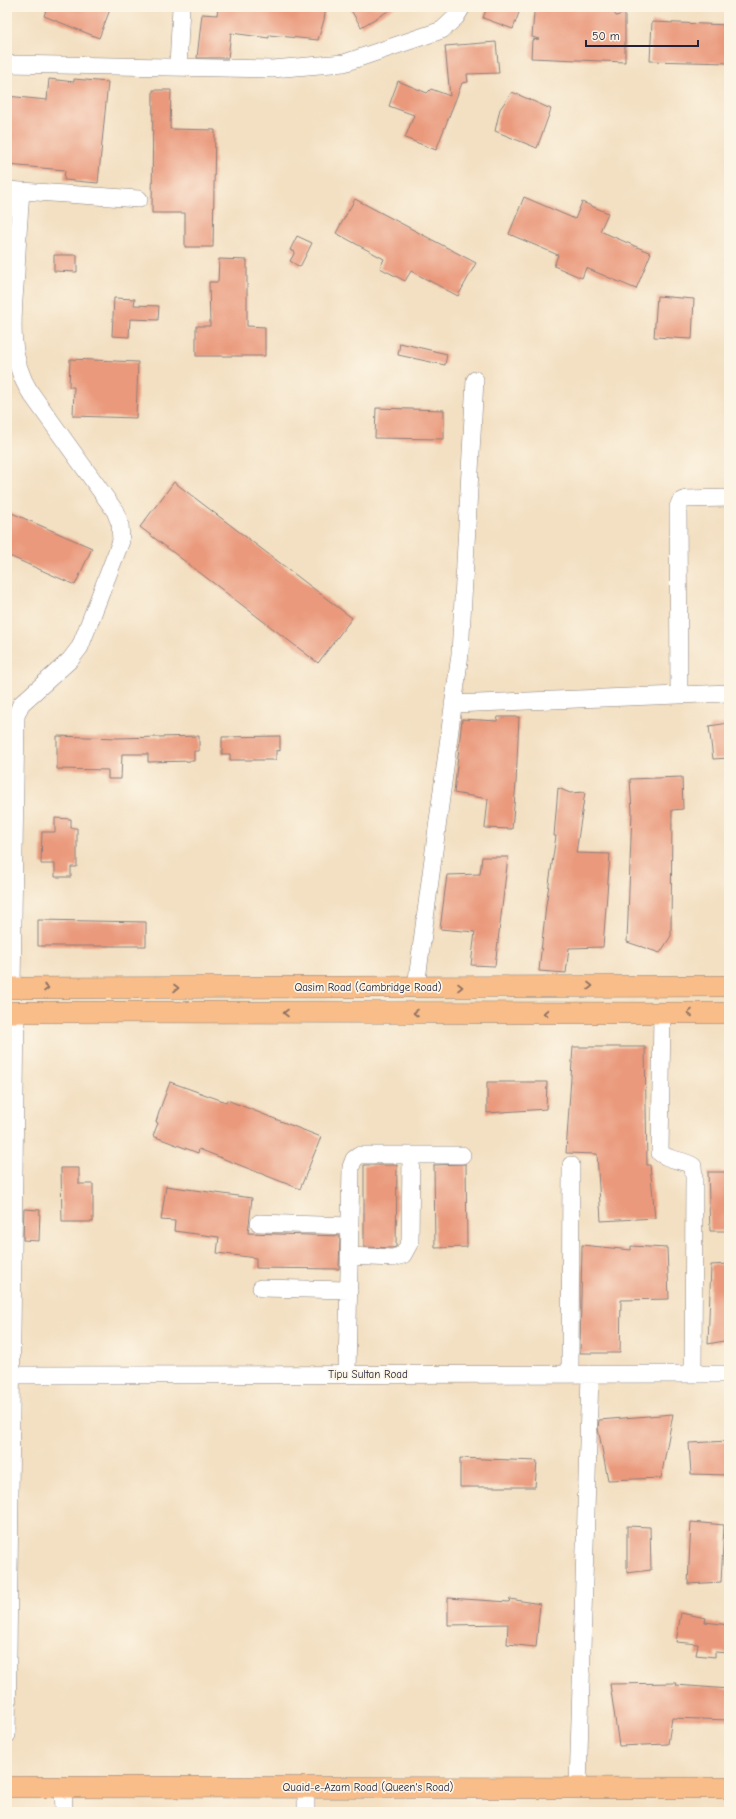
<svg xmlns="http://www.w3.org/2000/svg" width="736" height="1819" font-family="'Comic Neue',sans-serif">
<rect width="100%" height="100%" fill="#fcf5e5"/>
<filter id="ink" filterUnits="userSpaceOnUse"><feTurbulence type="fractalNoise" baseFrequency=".025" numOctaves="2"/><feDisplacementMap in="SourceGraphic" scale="8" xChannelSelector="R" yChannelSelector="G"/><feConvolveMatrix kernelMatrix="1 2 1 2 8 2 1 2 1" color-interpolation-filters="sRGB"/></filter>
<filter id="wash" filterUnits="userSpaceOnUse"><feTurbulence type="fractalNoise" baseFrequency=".012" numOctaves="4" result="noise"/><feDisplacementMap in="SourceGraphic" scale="16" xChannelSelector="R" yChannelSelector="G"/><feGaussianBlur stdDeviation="0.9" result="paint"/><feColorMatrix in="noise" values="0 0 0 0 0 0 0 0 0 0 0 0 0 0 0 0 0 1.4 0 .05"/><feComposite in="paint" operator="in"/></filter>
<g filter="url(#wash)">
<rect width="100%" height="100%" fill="#f3dfc1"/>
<g id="blocks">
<path fill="#ea997c" d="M47,7h64l-12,31 -55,-22z
M218,7h108l-2,13 -6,20 -49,-5v3l-38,-5 -3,25h-31l5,-44 15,1z
M349,7h46l-34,20z
M487,7h34l-8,22 -30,-11z
M539,7h72l5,9 9,-3v49l-94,-4 1,-18 7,-1 -7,-2 2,-24z
M652,22l77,3v38l-79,-2z
M496,42l3,31 -32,1 1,8 -6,1 -26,67 -31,-12 9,-23 -25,-9 9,-25 29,12 4,-4 19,7 -5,-50z
M49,79l25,3v-3l34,3 -10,101 -34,-3 1,-10 -58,-5v-69l40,4z
M153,90h18l-1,39 45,1 -2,117h-28v-34h-33z
M512,92l39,17 -14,39 -42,-17 5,-22z
M524,197l51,22 7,-17 26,11 -8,18 51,22 -15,36 -50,-21 -4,10 -28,-12 4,-11 -49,-21z
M355,199l121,64 -18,33 -47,-25 -6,10 -25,-13 4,-9 -48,-26z
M297,236l15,7 -12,24 -10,-6 5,-9 -5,-2z
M54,255h23v17l-23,-1z
M219,259l28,1v66l18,1v29h-69v-30h14l-1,-44h9z
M657,296l37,3 -2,40 -38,-2z
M114,298l21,1 -1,6 25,1 -1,14 -28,-1 -1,18 -17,-1z
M400,343l47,11 -2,11 -47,-10z
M70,359l68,3 -2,56 -63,-2 1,-29h-5z
M376,408l68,2v29l-69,-1z
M174,482l178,136 -34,45 -178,-136z
M7,511l85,37 -17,37 -68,-30z
M498,717h21l-3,66 -4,46 -27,-1 3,-29 -34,-6 8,-74 35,2z
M729,723v35l-16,1 -4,-33z
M57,736l61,2 81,-2v15h-5v10l-46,1v-8h-26l-1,25h-13v-9l-51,-1z
M280,736v15l-4,-1v10h-46v-6h-8v-17z
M682,777l1,32 -11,1 -1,126 -11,17 -33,-11 5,-130 -2,-33z
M558,788l12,5 15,-1 -9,61 34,1 -7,93 -34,1 -3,25 -27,-2 7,-66 10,-69h-2z
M55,818l16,1v9h6v39h-6v10h-16v-13h-14l1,-32h13z
M482,857h26l-13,109 -24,-1 4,-33 -35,-3 7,-54 33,-1z
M38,920l108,2v24h-108z
M573,1047h72l2,118h3l5,53 -54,3 -4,-67 -31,-1z
M170,1082l56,20 1,-2 94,37 -21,52 -101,-40 -1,4 -45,-17 5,-13 -2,-1 4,-13z
M487,1082h60l-1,27 -59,4z
M466,1164l1,83 -32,1 -1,-83z
M364,1165h33l-1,82 -4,1 -28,-1z
M61,1168h18v16h14v38h-31z
M708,1172h21v59h-19z
M166,1186l86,12 -4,35 92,3 -1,33 -83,-1v-10l-39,-5 2,-16 -45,-6 1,-10 -14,-1z
M24,1209l16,1 -1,31 -16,-1z
M582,1245l49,5v-4l36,2 2,51 -48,1 -1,53h-40z
M729,1264v76l-21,4 3,-79z
M673,1414l-12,64 -53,2 -10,-52 1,-8z
M729,1441v34l-38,-1 -2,-31z
M460,1458l77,3 -2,26h-75z
M691,1522l33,3 -3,57 -33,2z
M627,1526l23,1 1,43 -24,3z
M448,1598l61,4 1,-3 30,5 -4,43 -29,-3 1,-20 -60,1z
M681,1613l25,5 -1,4 24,3 -1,28 -13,-1v5l-19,-2 2,-11 -22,-2z
M677,1683l-1,2 53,4v31l-57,-2 -4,26 -49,2 -9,-62z"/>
</g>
</g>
<g filter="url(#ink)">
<use href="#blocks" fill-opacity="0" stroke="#8a807e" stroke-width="1"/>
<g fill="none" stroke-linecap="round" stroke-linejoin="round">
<defs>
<path id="minor" d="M7,64l265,5 72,-6 98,-33 14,-13 6,-10
M178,67l3,-60
M7,190l132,9
M679,695l-1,-188 2,-5 6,-3 43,-1
M453,704l276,-11
M416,987l44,-333 15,-274
M12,988l4,-272 5,-12 49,-44 10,-13 41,-106 -1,-17 -5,-13 -85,-119c-23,-36 -17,-78 -14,-119 1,-27 3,-54 5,-82
M662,1013l-2,140c10,8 22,6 33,13l1,12 -1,196
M259,1223l91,3
M349,1256l44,2 10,-3 7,-13 1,-87
M261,1288l88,2
M347,1374l4,-207 3,-8 6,-4h102
M570,1374l1,-209
M7,1375l722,-1
M7,1735l9,-723
M63,1787l1,25
M578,1788l12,-414
M306,1812v-25"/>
<path id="major" d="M7,988l722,-2
M7,1012l722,1
M7,1787l722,1"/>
</defs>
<use href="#minor" stroke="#8a807e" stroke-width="18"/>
<use href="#major" stroke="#8a807e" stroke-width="22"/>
<use href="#minor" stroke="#fff" stroke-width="17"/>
<use href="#major" stroke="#f8bd89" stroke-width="21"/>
</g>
<defs><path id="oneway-chevron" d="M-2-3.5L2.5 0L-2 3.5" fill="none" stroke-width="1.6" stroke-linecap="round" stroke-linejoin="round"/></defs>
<g stroke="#8d7062">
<use href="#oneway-chevron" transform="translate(590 986)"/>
<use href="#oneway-chevron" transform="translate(460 987)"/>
<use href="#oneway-chevron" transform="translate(46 988)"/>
<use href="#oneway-chevron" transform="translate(176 988)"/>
<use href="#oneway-chevron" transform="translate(286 1013) rotate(-180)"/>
<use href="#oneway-chevron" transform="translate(416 1013) rotate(-180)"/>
<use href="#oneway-chevron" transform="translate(546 1013) rotate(-180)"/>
<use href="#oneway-chevron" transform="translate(690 1013) rotate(-180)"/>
</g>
</g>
<g text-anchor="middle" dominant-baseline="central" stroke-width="3.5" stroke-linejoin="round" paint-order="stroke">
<g font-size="11" fill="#22223b" stroke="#fcf5e5">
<text x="368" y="987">Qasim Road (Cambridge Road)</text>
<text x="368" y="1374">Tipu Sultan Road</text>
<text x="368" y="1787">Quaid-e-Azam Road (Queen's Road)</text>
</g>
</g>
<rect width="736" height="1819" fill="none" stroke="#fcf5e5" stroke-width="24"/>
<path d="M586 40v6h112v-6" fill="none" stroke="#22223b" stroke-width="2"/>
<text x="592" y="40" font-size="12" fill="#22223b" stroke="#fcf5e5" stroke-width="3" paint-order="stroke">50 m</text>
</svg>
